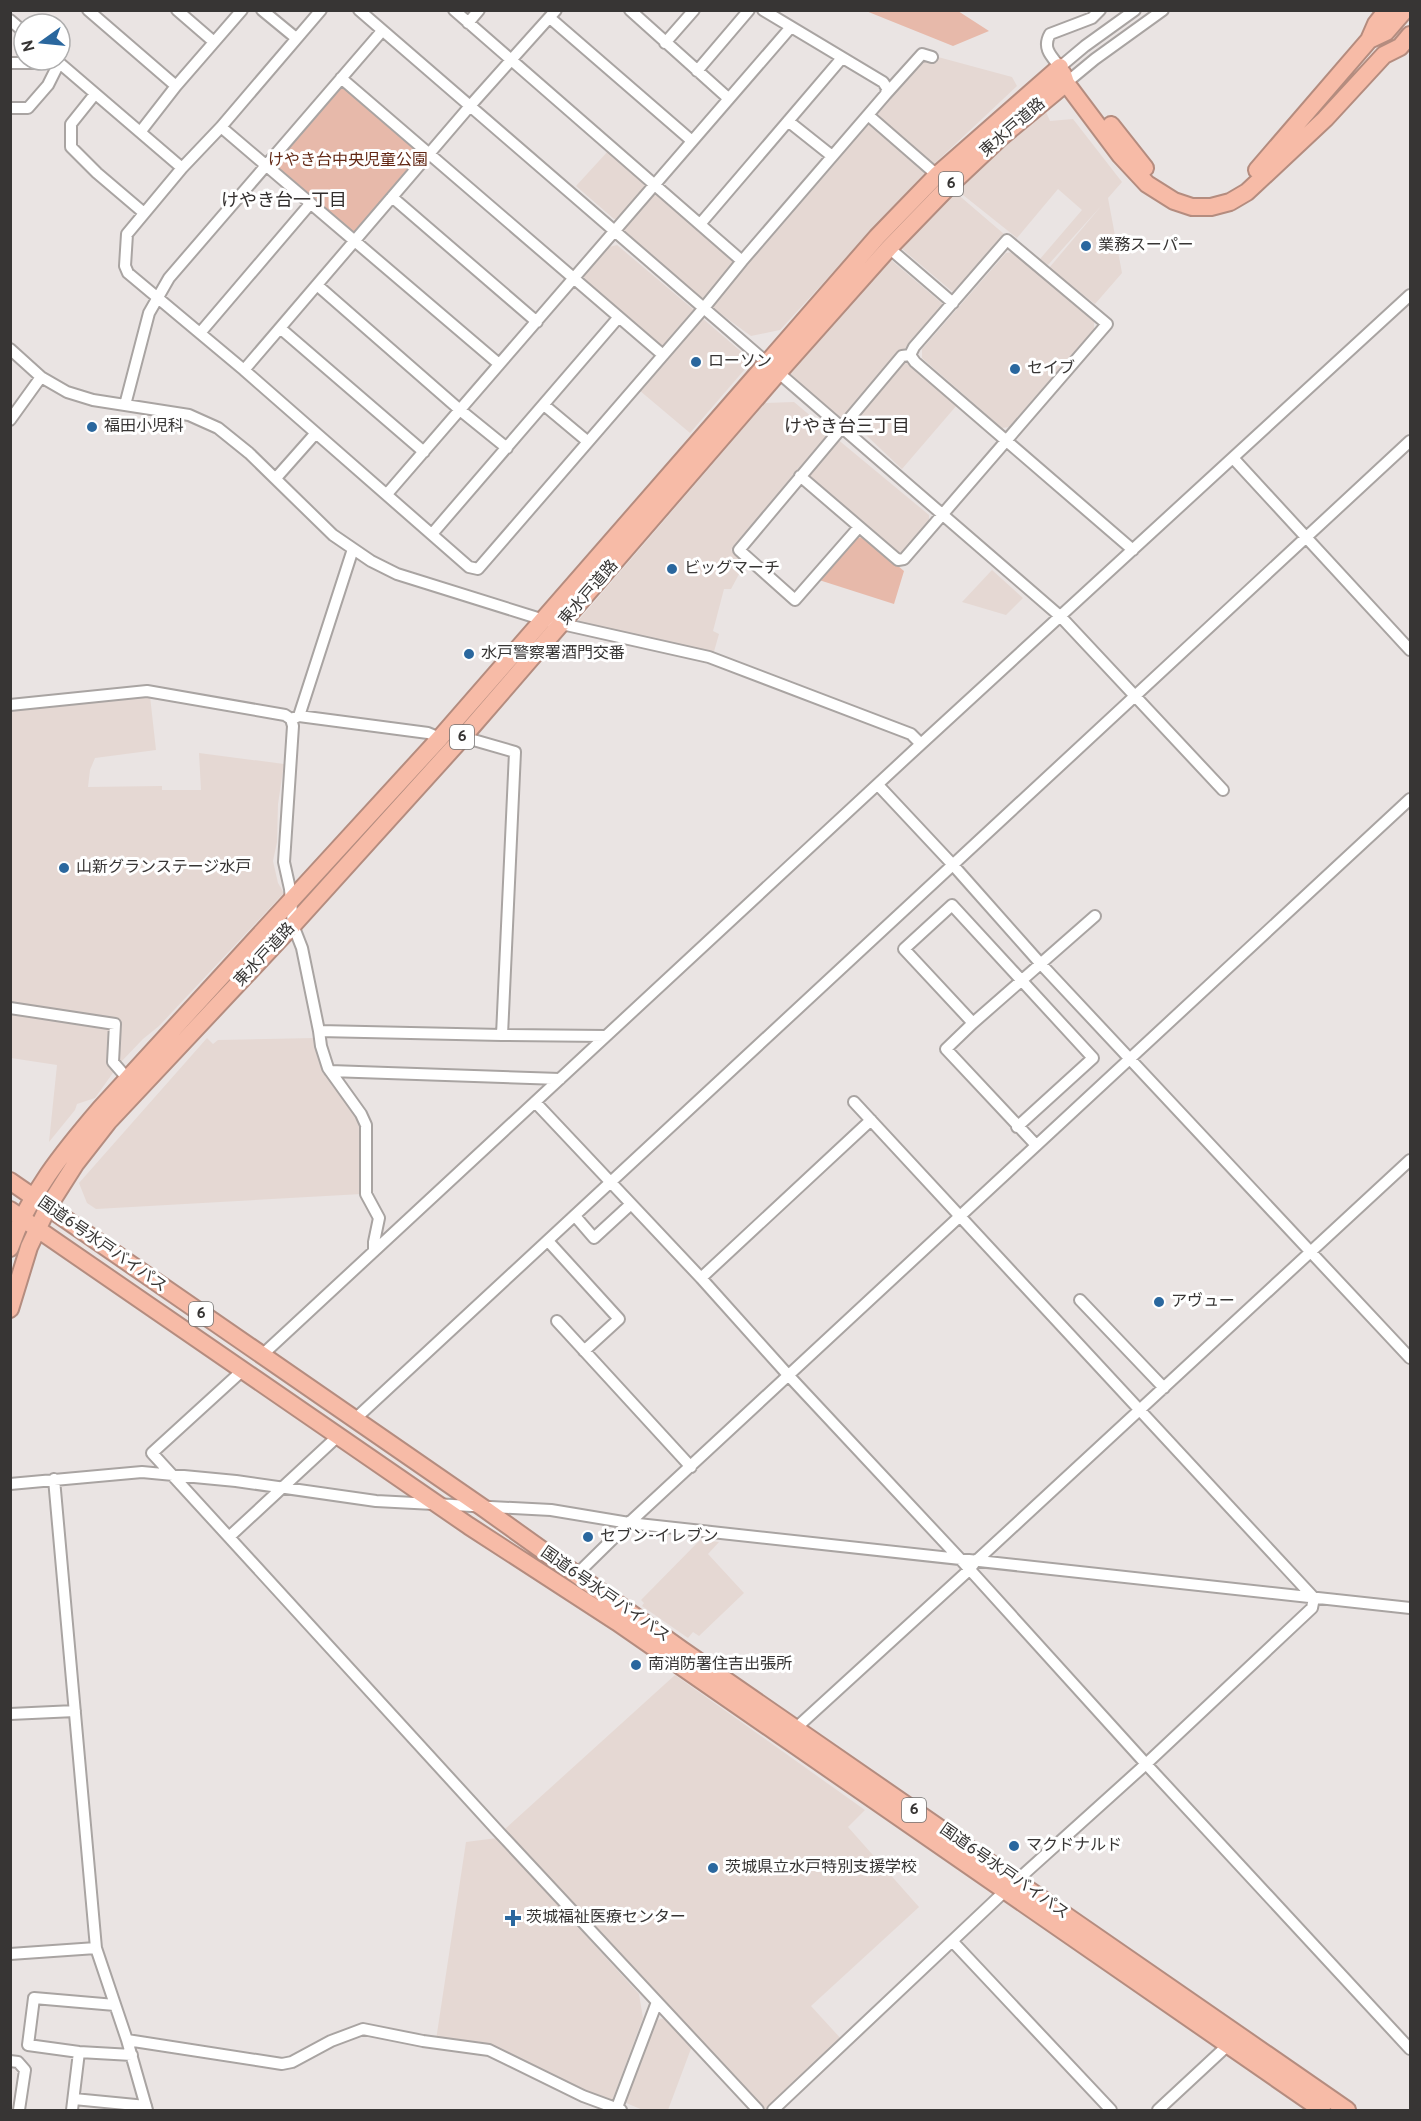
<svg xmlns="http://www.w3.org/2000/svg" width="1421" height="2121" font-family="Overpass,'Noto Sans JP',sans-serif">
<rect width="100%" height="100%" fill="#eae4e3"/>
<path fill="#e5d8d3" d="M938,57l74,20 5,9 -84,79 -59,-50 48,-55 12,4z
M1046,112l4,9 23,-2 49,63 -14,16 14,75 -27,31 -46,-36 53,-63 -54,60 -8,-6 42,-49 -24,-21 -41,49 -59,-47 34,-33z
M871,120l56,50 -147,160 -29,6 -41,-30z
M609,150l37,34v5l-24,30h-8l-38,-33z
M955,192l49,42 -50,59 -53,-45z
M654,193l81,69 -33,39 -80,-69z
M617,245l77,65 -32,38 -77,-65 -1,-7 25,-29z
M1013,252l81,70v7l-85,98 -7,1 -80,-70v-9l84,-96z
M891,260l53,45 -103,114 -55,-45z
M701,317l44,38v14l-55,64 -51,-43z
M904,361l53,44 -55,64 -52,-49z
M794,402l37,31 -100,117 14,13 -14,26h-7l-11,42 6,3 -6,21 -136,-31v-2l188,-219z
M836,438l93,77v8l-26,28 -6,2 -91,-79z
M992,570l31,28 -17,17 -44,-13z
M150,696l6,54 -61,8 -5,12 -2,17 74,-1v4h39l-2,-37 85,11 -6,40 -1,38 -4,19 5,22 6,10 -125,133 -16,13 -23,24 -25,35 -18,6 -2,6 -26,32 8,-77 -46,-7v-348z
M207,1038l6,6 5,-4 96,-2 14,40 32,42 4,15 -2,59 -266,15 -9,-6 -8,-20z
M700,1540l19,2 -11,12 36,39 -45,43 -6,-4 -5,6 -46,-32 2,-3 -3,-3z
M675,1675l190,135 -17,17 71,80 -108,99 32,35 -73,68h-7l-258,-280z
M497,1838l142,156 4,24 -32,86 -123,-58 -52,-6 30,-198z
M667,2017l25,29 -24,64h-25l-17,-7 28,-82z"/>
<path fill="#e7b9aa" d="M866,11h92l31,20 -36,15z
M340,89h7l73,64v6l-61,72 -9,2 -74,-64v-7z
M863,537l41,34 -10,33 -75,-24 37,-42z"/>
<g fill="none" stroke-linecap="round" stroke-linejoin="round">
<defs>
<path id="minor" d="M88,10l88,76
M177,10l37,32
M262,10l34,28
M321,10l-100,117 -39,41 -55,66 -2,32 3,7 116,97 225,197 9,2 225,-260 39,-48 144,-167 1,-6 -4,-6 -120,-72
M359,10l702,607 162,173
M454,10l288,251
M630,10l98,88
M1100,10l-8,8 -42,16c-8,14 1,22 10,33l25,-21 50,-36
M550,18l142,123
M10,20l14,12
M468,23l11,-13
M665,43l29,-33
M56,60l126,108
M10,63h49l-11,22 -20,23h-18
M697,71l52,-61
M341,78l322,277
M1066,83l29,-24 68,-49
M95,94l-24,30v23l26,26 47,40
M886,94l36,-40 10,3
M868,115l69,60
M788,121l44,35
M221,127l278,237
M141,131l35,-45 66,-76
M392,197l145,125
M701,223l141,-165
M889,248l64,55
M317,285l143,125 47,38
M280,328l144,124
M200,333l110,-129
M10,349l31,28 26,15 26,8 96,15 29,13 31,25 84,82 38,26 26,13 147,46 165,37 202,77 10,10
M244,370l226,-264 86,-96
M125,405l24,-92 20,-35 213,-247
M544,405l43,36
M10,420l31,-43
M1233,458l177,192
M800,476l98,84 6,-1 203,-235 -100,-84 -93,107 -4,8 5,7 218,188
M276,478l39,-44
M387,494l404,-467
M859,527l-64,73 -56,-50 163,-194 8,-1
M432,534l186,-216
M10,705l137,-14 138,24 6,4 2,7 -9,136 6,27 3,36 9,23 17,83 183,4
M299,716l54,-167
M294,718l5,-2 129,17 12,5
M463,737l52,15 -13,283 104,1
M878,785l75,80 87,98 370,395
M10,1008l105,16 -2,38 14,16
M973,1023l-69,-74 48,-44 141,153 -76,69
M319,1031l2,15 7,22 33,46 5,11v69l13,24 -5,24v7
M330,1071l230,8
M535,1102l166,176 88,98 173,185 184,203 264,285
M1036,1145l-90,-96 27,-26 122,-107
M575,1216l19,22 37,-34
M548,1241l71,78 -35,32
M701,1278l170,-158
M1080,1300l84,88
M557,1321l134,146
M261,1356l660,-612 489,-449
M243,1370l-91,83 344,376 262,281
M354,1420l1056,-979
M54,1479l42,469 31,92 20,70
M10,1484l132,-12 94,9 140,20 175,9 78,13 781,85
M229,1537l109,-101
M576,1575l53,-52 781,-724
M10,1714l65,-3
M796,1728l173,-158 6,-8 435,-402
M953,1942l158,168
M10,1954l86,-6
M115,2005l-81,-7 -6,47 51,7 53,3
M127,2040l155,24 10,-2 39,-21 32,-12 60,12 66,9 94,46 38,14
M10,2061l8,1 7,8 -6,40
M74,2099l72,7
M72,2110l7,-58
M616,2110l41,-108
M773,2110l231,-218 142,-128 166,-156 2,-10 -460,-496
M1158,2110l70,-65"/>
<path id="highway" d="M1369,40l17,-8 19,-22
M1063,74l3,9 54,72 27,29 27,17 18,6h19l19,-5 17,-10 78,-73 59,-64 16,-8 10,-12
M1111,125l34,43
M1257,170l112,-130 7,-16 11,-14
M10,1181l472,326 200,143 665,460
M10,1210l459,316 148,96 705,488
M10,1248c18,-53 54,-97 90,-139l340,-371 437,-501 60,-62 123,-108
M10,1309l19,-62 19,-40 28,-44 32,-41 185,-197 170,-188 314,-363 112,-126 60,-62 52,-49 65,-54"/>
</defs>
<use href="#minor" stroke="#a9a4a2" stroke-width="14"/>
<use href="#highway" stroke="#b48c7f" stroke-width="20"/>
<use href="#minor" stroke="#fff" stroke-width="10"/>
<use href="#highway" stroke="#f7bba7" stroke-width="16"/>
</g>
<g fill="#2a679e" stroke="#fff" stroke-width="2">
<circle cx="1086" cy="246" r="6"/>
<circle cx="696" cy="362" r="6"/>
<circle cx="1015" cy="369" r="6"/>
<circle cx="92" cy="427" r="6"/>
<circle cx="672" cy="569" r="6"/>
<circle cx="469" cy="654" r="6"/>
<circle cx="64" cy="868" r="6"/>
<circle cx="1159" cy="1302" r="6"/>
<circle cx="588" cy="1537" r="6"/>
<circle cx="636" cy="1665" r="6"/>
<circle cx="1014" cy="1846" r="6"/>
<circle cx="713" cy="1868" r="6"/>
<path d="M510 1909h6v6h6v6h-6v6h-6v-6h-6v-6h6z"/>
</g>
<g text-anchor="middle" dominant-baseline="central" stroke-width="6" stroke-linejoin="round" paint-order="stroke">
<g fill="#fff" stroke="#737271" stroke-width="1.5">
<rect x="939" y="172" width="24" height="24" rx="4.5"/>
<rect x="450" y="725" width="24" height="24" rx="4.5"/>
<rect x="189" y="1302" width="24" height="24" rx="4.5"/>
<rect x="902" y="1798" width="24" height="24" rx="4.5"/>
</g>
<g font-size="15" font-weight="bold" fill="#373534">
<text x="951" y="184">6</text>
<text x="462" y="737">6</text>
<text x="201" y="1314">6</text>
<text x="914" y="1810">6</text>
</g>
<g font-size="16" fill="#373534" stroke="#fff">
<text transform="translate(1013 128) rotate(-41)">東水戸道路</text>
<text transform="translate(589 593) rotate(-49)">東水戸道路</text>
<text transform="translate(265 955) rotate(-47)">東水戸道路</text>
<text transform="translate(102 1245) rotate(35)">国道6号水戸バイパス</text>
<text transform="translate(605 1595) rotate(35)">国道6号水戸バイパス</text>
<text transform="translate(1004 1872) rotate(35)">国道6号水戸バイパス</text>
</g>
<g font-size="16" fill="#632916" stroke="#fff">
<text x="348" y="161">けやき台中央児童公園</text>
</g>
<g font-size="16" fill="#373534" stroke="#fff" text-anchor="start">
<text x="1098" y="246">業務スーパー</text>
<text x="708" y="362">ローソン</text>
<text x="1027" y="369">セイブ</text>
<text x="104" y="427">福田小児科</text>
<text x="684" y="569">ビッグマーチ</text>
<text x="481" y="654">水戸警察署酒門交番</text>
<text x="76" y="868">山新グランステージ水戸</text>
<text x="1171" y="1302">アヴュー</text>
<text x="600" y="1537">セブン-イレブン</text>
<text x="648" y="1665">南消防署住吉出張所</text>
<text x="1026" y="1846">マクドナルド</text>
<text x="725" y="1868">茨城県立水戸特別支援学校</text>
<text x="526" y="1918">茨城福祉医療センター</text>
</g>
<g font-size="18" fill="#322e2d" stroke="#fff">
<text x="284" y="201">けやき台一丁目</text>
<text x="847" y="427">けやき台三丁目</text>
</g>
</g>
<rect width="1421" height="2121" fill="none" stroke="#373534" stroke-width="24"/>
<g transform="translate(42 42) rotate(255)"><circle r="28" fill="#ffffff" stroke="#afaeae" stroke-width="1.5"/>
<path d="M0-4.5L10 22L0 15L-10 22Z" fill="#2a679e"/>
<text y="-9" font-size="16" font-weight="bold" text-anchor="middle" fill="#373534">N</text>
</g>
</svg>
